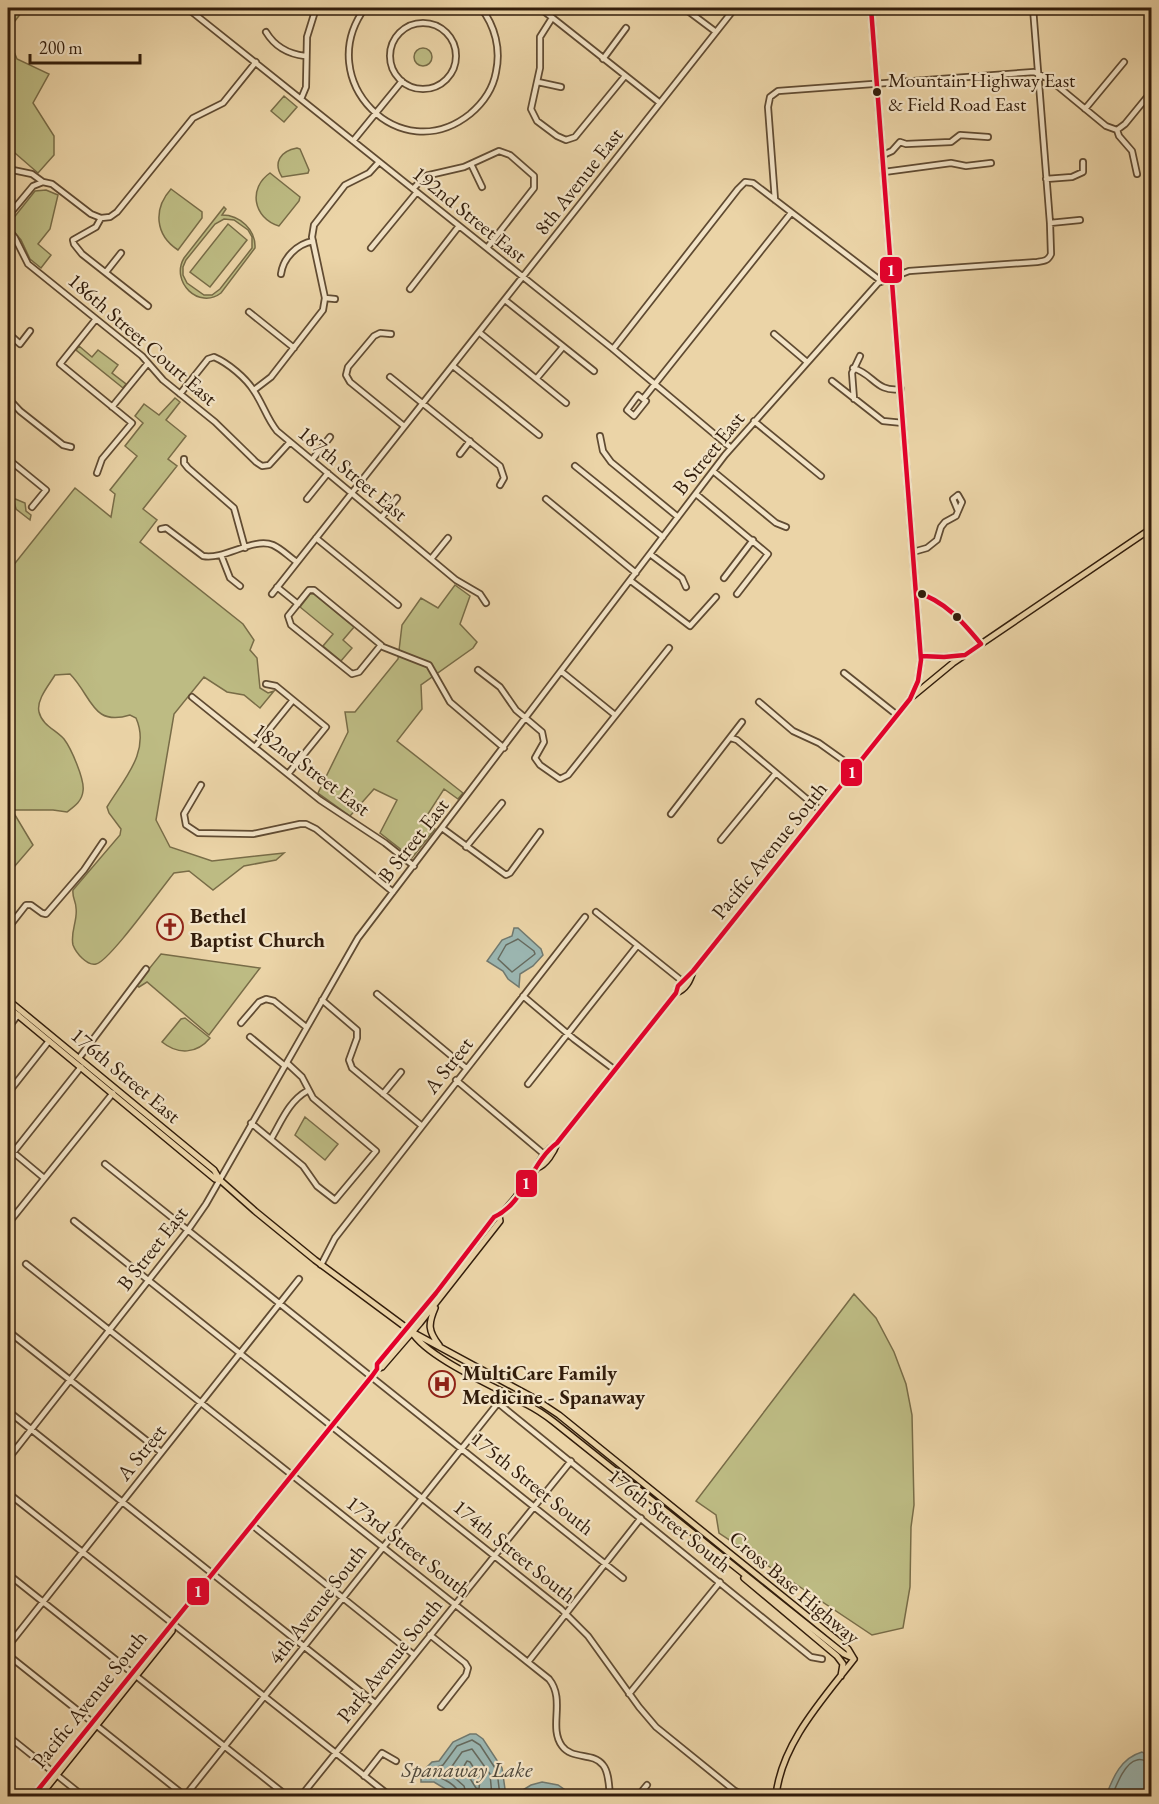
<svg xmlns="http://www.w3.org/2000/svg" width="1159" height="1804" font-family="'EB Garamond',serif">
<rect width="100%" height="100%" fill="#ebd4a7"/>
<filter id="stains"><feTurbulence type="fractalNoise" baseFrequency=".00333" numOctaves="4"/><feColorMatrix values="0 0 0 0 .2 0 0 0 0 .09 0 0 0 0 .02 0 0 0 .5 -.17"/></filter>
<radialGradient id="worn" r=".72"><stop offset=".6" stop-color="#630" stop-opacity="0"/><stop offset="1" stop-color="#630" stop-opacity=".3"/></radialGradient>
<path fill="#bdbb83" stroke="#786c47" stroke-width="1.5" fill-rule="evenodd" d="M8,8h17l-17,22z
M8,37l9,22 32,15 -16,29 21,33v19l-16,18 -30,-26z
M414 57a9 9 0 1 1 18 0a9 9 0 1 1-18 0Z
M284,96l13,11 -13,15 -13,-11z
M297,148l3,1 9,21 -1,3 -26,4c-9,-14 -2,-26 15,-29z
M270,173l30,24 -1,4 -20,25c-26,-8 -31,-38 -9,-53z
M171,189l31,23v6l-24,32c-23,-15 -25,-41 -7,-61z
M46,190l12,5 -8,34 -12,15 13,11 -10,13 -11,-9 -9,-19 -13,-15 27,-34z
M224,207l2,2 -4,6c18,0 34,15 33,33l-34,45c-22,17 -51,-11 -37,-35zM224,219l10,1 14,10 4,7v11l-32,41 -8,6h-8l-17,-12 -4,-8v-8l3,-7 29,-36z
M228,224l19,16 -37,47 -20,-15z
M79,346l13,11 6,-7 20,15 -6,8 14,11 -3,4 -47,-38z
M175,398l5,4 -14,18 20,16 -18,23 9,7 -34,43 14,11 -17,22 103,82 11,16 -4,10 7,8 3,30 8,5 6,-2 -14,17 -16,-13 -17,-3 -23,-15 -30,37 -18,106 14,27 42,14 72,-8 -8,7 -32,6 -31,24 -24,-19 -15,2c-12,14 -65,89 -78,91 -9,2 -20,-11 -23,-19 -3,-13 5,-25 3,-37 0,-7 -4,-10 -3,-18l47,-55 1,-6 -12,-16 -2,-6c16,-27 44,-55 29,-89l-6,-3c-38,12 -38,-19 -60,-41l-15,1c-6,10 -19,25 -16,37 3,13 17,18 25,27 7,9 21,41 19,52 -1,10 -8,15 -16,21l-14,-2h-41l21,35 -25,29v-302l67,-84 36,29 4,-23 -5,-4 27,-34 -12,-10 18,-23 -8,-7 9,-12 15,11z
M13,498l12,5 1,8 5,4 -1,5 -14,-11z
M455,585l15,11 -10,28 17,18 -4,6 -52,37 1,24 -25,32 66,52 -5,6 -14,-10 -20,31 11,9 -23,29 -32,-25 17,-33 -23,-11 -24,27 -32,-23 30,-61 -3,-20h10l43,-53 4,-34 19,-27 17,10z
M310,594h4l40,33 -11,13 9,8 -11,13 -18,-15 10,-12 -33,-27z
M161,954l99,14 -51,67 -62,-53 -8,5 -3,-2z
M185,1018l25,20c-13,16 -32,17 -48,4l19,-23z
M305,1117l33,27 -13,16 -30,-25z
M854,1294l22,24 18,34 12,32 6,31 2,90 -3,22 -1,60 -7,41 -31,7 -153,-102 -3,-18 -20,-14z"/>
<path fill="#9bb6b1" stroke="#71796f" stroke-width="1.5" d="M514,928h4l23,21 2,6 -10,11 -13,8 -1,13 -11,-8 -5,-8 -16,-10 15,-21 10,-4z
M470,1734h6l7,5 19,29 4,28h-49l-23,-14h-13v-9l11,-11 7,-1 14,-19z
M1142,1752l9,6v38h-45c7,-19 15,-38 36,-44z
M542,1782l16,3 16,11h-61l18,-11z"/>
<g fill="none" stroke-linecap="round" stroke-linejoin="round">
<path stroke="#666a5e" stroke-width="1.5" d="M518,939l16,12 1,3 -23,18 -14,-13 8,-14z
M467,1761l3,1 10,16 -1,11 -3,-1 -5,-8 -10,-9z
M460,1796c-2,-11 -17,-18 -28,-21l-1,-3 4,-4 8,-3 14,-19 15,-6 8,5 17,26 3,25
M467,1796l-3,-10 -16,-14 14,-20 10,-3 18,25 2,22
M1112,1796c4,-10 13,-34 25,-36 5,-2 9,2 15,3"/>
<defs>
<path id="minor" d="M187,8l426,341 118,99
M365,8c-53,72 35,162 105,106 13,-11 23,-25 26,-42 5,-23 -1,-46 -15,-64
M540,8l120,95
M684,8l32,24
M1088,8l4,3
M552,18l-12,19v31l-9,41 6,12 20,15 9,4 9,-3 50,-61
M390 56a33 33 0 1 1 66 0a33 33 0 1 1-66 0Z
M266,32c9,15 22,22 39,24
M603,59l23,-31
M538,82l23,5
M301,99l5,-12 1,-50 9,-29
M1085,109l39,-47
M1117,130l2,6 13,15 5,23
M353,141l49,-60
M883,155l9,-4 8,-9 6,2 45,-2 9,-7 28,2
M471,164l11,23
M8,169l24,5 11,8 9,2 39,30 10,4
M884,172l67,-9 15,3 25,-3
M1046,179l26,-2 11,-5v-10
M413,189l12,-13 39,-9 35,-16 11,4 24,21v12l-47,60
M775,200l-7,-93 2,-10 8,-6 256,-19 15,7 57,47 11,4 8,-6 27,-33
M8,216l25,-30 10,-4
M1050,223l30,-3
M8,229l7,9 13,26 114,92 21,24 52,42 41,40 6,4 7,-1 21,-23
M371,248l46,-56
M106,272l15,-19
M281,274c2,-16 16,-30 32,-33
M410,289l49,-63
M325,298l10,1
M505,300l89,71
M148,306l-66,-52 -8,-10 -1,-4 23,-13 5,-9 9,-1 7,-5 76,-94 30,-15 33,-41
M249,312l45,36
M96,319l-36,45 72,59 -30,36 -5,14
M8,333l12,11 10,-13
M480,333l86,70
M391,334l-11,-1 -6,3 -26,31 -2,8 4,7 54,44
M774,334l33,28
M613,349l125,-160 7,-7 8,1 128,98
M453,366l86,69
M853,368c21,6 23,25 48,21
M390,377l110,89 4,12 -4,7
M537,378l26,-31
M832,381l51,40 20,2
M254,390l17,-13 52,-67 2,-12 -13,-61 2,-12 31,-40 24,-12 10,-11
M180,394l28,-35 6,-2c14,6 32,21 40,34 9,13 13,28 23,40l179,149 24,14 6,9
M8,398l12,13 43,34 8,2
M643,399l3,2 -12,15 -7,-6 11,-15 5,4 148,-186
M854,399l-2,-26 8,-17
M112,407l36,-44
M754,421l67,55
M600,436l3,15 8,11 67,55
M460,454l10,-13
M8,459l38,31 -14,17
M184,459v4l4,5 46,40 11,40
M312,460l18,-23
M575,466l88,71
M713,471l63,52 10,4
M696,494l72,60 -31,40
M307,499l21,-26
M546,499l90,74
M381,518l16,-20
M161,529l5,-1 37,28c22,4 50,-19 70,-11 9,4 16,12 24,17
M316,538l82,67
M913,552l14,-4 10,-8 4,-13 4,-5 11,-6 6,-14 -4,-7 -5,4 5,12
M650,554l32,24 4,9
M221,555l9,23 10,8
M431,559l17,-21
M724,578l29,-38
M631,581l59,45 26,-29
M277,587l21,17
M272,594l463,-586
M381,645l-22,27 -7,2 -61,-49 -3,-9 21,-26h5l67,55 2,2 46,18 21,37 54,46
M478,670l22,17 16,23 26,22 2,10 -9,16 5,7 20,14 8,-4 101,-127
M562,672l53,43
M844,673l53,42
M266,684l10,2 50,41 -38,47
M192,697l128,103 65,43 29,23
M759,702l34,29 26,12 35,25
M731,738l6,2 84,71
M255,747l38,-47
M201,785l-17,29 2,11 12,8 55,1 47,-10h6l10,5 77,63
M671,814l71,-92
M442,828l64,47 4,-2 30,-41
M721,840l55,-67
M466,847l36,-44
M596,912l86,69
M8,928l18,-23h5l11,8 4,1 38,-44 19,-28
M377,994l89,74
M523,996l51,43 41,31
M322,1000l35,30v8l-8,22 3,8 70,58
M241,1023l18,-21 7,-3 8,2 32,26
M8,1028l10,-13
M250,1037l35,29
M79,1058l67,-89
M456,1080l89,75
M528,1084l109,-138
M8,1093l41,-52
M383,1094l18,-22
M251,1123l52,43 14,20 18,14 41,-49 -63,-53 -11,-21 -15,-14
M271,1139c10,-17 18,-38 36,-48
M8,1148l36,30
M8,1159l73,-92
M105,1164l518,414
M74,1221l487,388 27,27 51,71 17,20 79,64 11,5
M8,1228l3,-8 102,-127
M26,1264l523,415c17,21 -1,48 13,67 10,14 31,6 41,19 6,7 6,22 7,31
M321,1265l14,-27 250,-321
M8,1331l153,121
M8,1411l367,292
M8,1459l180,-229 18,-26 152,-266 367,-483 153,-172 31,-12 128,-9c7,-1 11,-1 14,-8l-1,-31 -17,-215
M8,1493l382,303
M252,1525l162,130
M8,1574l279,222
M430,1635l35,28 3,5 -2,7 -25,32
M8,1646l291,-367
M8,1655l177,141
M528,1662l113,-144
M629,1694l91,-112
M8,1736l75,60
M364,1776l18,-23 14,8
M185,1796l313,-393 313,254 11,2
M301,1796l270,-335
M638,1796l9,-11"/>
<path id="major" d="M921,656l23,1 20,-2
M913,696l40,-33 199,-135
M676,993c10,-4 14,-12 17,-22
M8,1000l206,170 6,10
M8,1007l207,172 5,1 35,31 60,49 97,72 120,65 27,18 289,234 6,10
M537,1168c9,-3 17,-16 20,-25
M435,1308c-7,16 -7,23 4,37
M412,1332c15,26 86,56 114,72 10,5 19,11 28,18l290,232 9,4
M377,1369l5,-2 38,-44 80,-102 -1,-5
M744,1578l93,78 6,8 -2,12
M33,1796l339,-420 5,-7v-5l59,-71 58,-76c12,-2 35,-38 43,-49 2,-9 12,-20 20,-25l119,-150 2,-7 15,-15 217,-272 8,-18 3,-21 -50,-652
M40,1796l132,-165 1,-7
M776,1796c5,-52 47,-97 78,-137"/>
</defs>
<use href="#minor" stroke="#604b32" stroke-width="8"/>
<use href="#major" stroke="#321d0b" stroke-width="8"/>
<use href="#minor" stroke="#f2e3c6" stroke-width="4.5"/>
<use href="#major" stroke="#ebd4a7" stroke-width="5"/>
<defs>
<path id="bus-1" d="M916,592c29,9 46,29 65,52l-16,11 -21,2 -23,-1
M33,1796l339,-420 5,-7v-5l59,-71 58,-76c31,-14 37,-55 63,-74l119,-150 2,-7 15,-15 217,-272 8,-18 3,-21 -50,-652"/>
</defs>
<use href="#bus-1" stroke="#f2e3c6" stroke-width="9"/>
<use href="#bus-1" stroke="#e4002b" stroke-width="4.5"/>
</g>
<defs>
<symbol id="church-ring" viewBox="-11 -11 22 22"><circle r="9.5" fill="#f2e3c6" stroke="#8f2418" stroke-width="1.5"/><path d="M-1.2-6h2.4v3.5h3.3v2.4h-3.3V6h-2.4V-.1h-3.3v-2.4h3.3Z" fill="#8f2418"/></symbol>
<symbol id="hospital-ring" viewBox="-11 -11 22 22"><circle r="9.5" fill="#f2e3c6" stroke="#8f2418" stroke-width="1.5"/><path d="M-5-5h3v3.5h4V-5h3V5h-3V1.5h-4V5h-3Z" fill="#8f2418"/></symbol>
</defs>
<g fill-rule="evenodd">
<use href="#church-ring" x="155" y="912" width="30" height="30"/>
<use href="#hospital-ring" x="427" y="1369" width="30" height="30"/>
</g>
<g fill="#321d0b" stroke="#f2e3c6" stroke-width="2">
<circle cx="877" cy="92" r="5"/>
<circle cx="922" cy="594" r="5"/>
<circle cx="957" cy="617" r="5"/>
</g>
<g text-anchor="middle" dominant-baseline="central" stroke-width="4.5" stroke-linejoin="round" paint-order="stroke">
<g font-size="20" fill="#321d0b" stroke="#f2e3c6" text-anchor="start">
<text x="888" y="80">Mountain Highway East<tspan x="888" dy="24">&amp; Field Road East</tspan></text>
</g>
<g font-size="21" fill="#321d0b" stroke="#f2e3c6">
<text transform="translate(578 181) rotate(-52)">8th Avenue East</text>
<text transform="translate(470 214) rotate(39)">192nd Street East</text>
<text transform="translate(143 339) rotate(41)">186th Street Court East</text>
<text transform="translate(708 453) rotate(-51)">B Street East</text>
<text transform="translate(353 473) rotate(40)">187th Street East</text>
<text transform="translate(312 769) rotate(37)">182nd Street East</text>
<text transform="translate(413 840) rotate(-52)">B Street East</text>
<text transform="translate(769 850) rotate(-51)">Pacific Avenue South</text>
<text transform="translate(448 1065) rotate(-52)">A Street</text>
<text transform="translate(126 1075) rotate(40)">176th Street East</text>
<text transform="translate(152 1248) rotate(-52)">B Street East</text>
<text transform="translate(141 1452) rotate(-51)">A Street</text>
<text transform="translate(533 1483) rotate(39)">175th Street South</text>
<text transform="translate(670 1520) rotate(39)">176th Street South</text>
<text transform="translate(409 1546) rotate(38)">173rd Street South</text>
<text transform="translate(515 1551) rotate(39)">174th Street South</text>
<text transform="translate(795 1587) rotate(40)">Cross Base Highway</text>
<text transform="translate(317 1604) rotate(-52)">4th Avenue South</text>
<text transform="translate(389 1660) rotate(-51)">Park Avenue South</text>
<text transform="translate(89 1699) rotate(-51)">Pacific Avenue South</text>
</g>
<g font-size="21" font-weight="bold" fill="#321d0b" stroke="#f2e3c6" text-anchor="start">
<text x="190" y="915">Bethel<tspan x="190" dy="24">Baptist Church</tspan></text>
<text x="462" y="1372">MultiCare Family<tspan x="462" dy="24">Medicine - Spanaway</tspan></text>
</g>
<g font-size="22" font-style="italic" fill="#524b3d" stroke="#f2e3c6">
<text x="467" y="1769">Spanaway Lake</text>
</g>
</g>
<g stroke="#f2e3c6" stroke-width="2">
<rect x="879" y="256" width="24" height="28" rx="6" fill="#e4002b"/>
<rect x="840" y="758" width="23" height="29" rx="6" fill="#e4002b"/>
<rect x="515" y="1169" width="23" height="29" rx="6" fill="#e4002b"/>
<rect x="186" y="1577" width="24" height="29" rx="6" fill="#e4002b"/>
</g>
<g font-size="16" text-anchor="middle" font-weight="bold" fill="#fff">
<text x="891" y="276">1</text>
<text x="852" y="778">1</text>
<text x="526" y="1189">1</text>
<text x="198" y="1597">1</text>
</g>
<rect width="1159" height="1804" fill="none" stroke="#ebd4a7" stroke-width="30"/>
<rect x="9" y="9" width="1141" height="1786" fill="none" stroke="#321d0b" stroke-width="3"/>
<rect x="15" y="15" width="1129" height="1774" fill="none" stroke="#321d0b" stroke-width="1.5"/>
<path d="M30 54v9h110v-9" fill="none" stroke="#321d0b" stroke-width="3"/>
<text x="39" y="54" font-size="18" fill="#321d0b" stroke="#f2e3c6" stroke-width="4.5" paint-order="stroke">200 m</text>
<rect width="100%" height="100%" filter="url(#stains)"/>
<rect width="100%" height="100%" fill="url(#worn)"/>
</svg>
